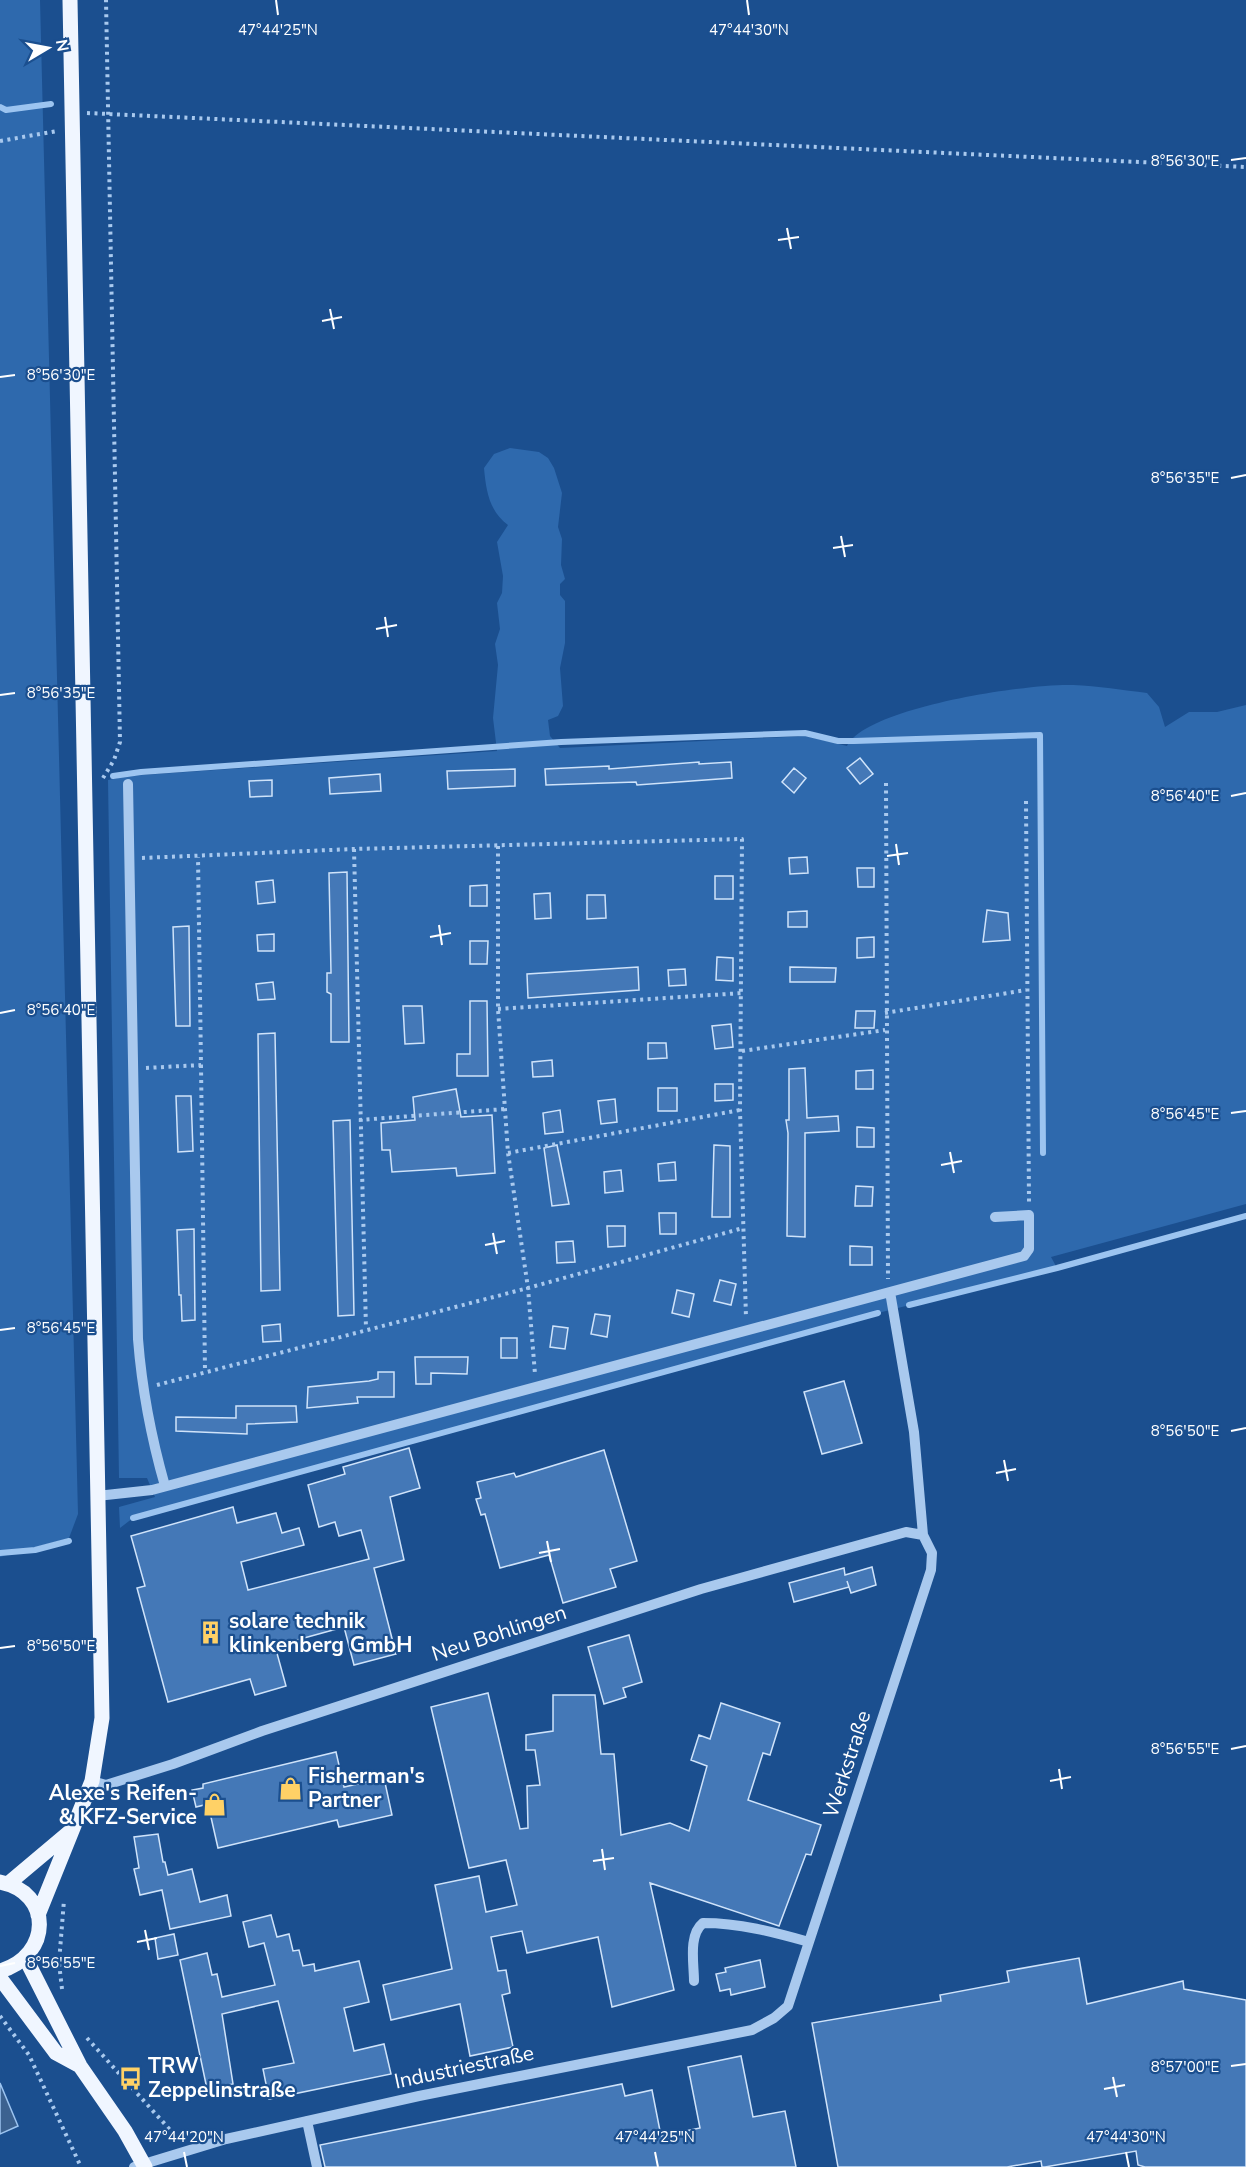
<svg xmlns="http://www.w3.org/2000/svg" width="1246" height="2167" font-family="'Nunito Sans',sans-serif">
<rect width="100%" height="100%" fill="#1b4f8f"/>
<path fill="#2e69ad" d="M0,0h40l38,1514 -9,24 -69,19z
M510,448l29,4 9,6 6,10 8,25 -4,34 4,12 -1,26 4,14 -5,5v11l5,6v42l-5,25 3,38 -5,10 -10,4 2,16 10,12 246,-12 41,10c19,-39 183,-63 226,-61 25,1 50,5 74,8l12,14 6,20 24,-15h28l29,-7v499l-195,53 6,11 -179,45 -745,205 -13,10 -1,-21 36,-10 -8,-19h-28l-11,-698 20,-4 369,-25 -4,-33 5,-53 -3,-21 5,-15 -3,-26 5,-10 1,-17 -6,-34 11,-17c-19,-14 -22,-35 -24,-57l10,-14z"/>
<path fill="#3c6290" stroke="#9cc4f0" stroke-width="1.5" d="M0,2083l18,43 -18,8z"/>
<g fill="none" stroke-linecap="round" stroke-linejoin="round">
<path stroke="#9cc4f0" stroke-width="6" d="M0,107l6,3 45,-6
M113,776l28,-4 420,-30 244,-9 33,8h16l186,-6 3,418
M909,1305l148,-37 189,-52
M133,1518l745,-205
M0,1553l35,-3 34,-9"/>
</g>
<path fill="#4478b7" stroke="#cfe3fa" stroke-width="1.5" d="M860,758l13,16 -13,10 -13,-16z
M699,762v2l32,-2 1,16 -95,7 -1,-3 -90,3 -1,-16 64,-3v3z
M794,768l12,10 -12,15 -12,-11z
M515,769v17l-67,3 -1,-18z
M380,774l1,17 -51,3 -1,-16z
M272,780v16l-22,1 -1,-16z
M807,857l1,16 -18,1 -1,-16z
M857,868h17v19h-16z
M347,872l2,170h-18v-48l-4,-2v-19h4l-2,-100z
M715,876h18v23h-18z
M273,880l2,22 -17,2 -2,-22z
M487,885v21h-17v-20z
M550,893l1,25 -16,1 -1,-25z
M587,895h18l1,23 -19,1z
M987,910l21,3 2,27 -27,2z
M807,911v16h-19v-15z
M189,926l1,100h-14l-3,-99z
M274,934v17h-16l-1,-16z
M874,937v20l-17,1v-20z
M470,941h18l-1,23h-17z
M717,957l16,1v23l-17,-1z
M638,967l1,23 -111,8 -1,-24z
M790,967l46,1 -1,14h-45z
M685,969l1,16 -17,1 -1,-16z
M273,982l2,17 -17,1 -2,-16z
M470,1001h17l1,75h-31v-22h13z
M403,1006h19l2,37 -19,1z
M856,1011h19l-1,17h-19z
M731,1024l2,23 -18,2 -3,-23z
M275,1033l5,257 -19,1 -3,-257z
M648,1043h18l1,15 -19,1z
M552,1060l1,16 -20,1 -1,-15z
M805,1068l2,50 31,-2 1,15 -34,2v104l-18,-1 1,-103 -2,-13h3v-51z
M873,1070v19h-17v-18z
M715,1084h18v16l-18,1z
M658,1088h19v23h-19z
M456,1089l5,28 31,-2 3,58 -38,3 -1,-8 -64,4 -2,-22h-8l-1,-27 34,-3 -2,-23z
M176,1096h15l2,55 -15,1z
M615,1099l2,23 -16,2 -3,-23z
M560,1110l3,22 -18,2 -2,-21z
M350,1120l4,195 -16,1 -5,-195z
M857,1127l17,1v19h-17z
M557,1145l12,59 -17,2 -8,-58z
M714,1145l16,1v71h-18z
M675,1162l1,18 -17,1 -1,-17z
M621,1170l2,21 -18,2 -1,-21z
M856,1186l17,1 -1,19h-17z
M659,1213h17v21h-16z
M607,1226h18v20l-17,1z
M194,1229l1,91 -13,1 -1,-26h-2l-2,-65z
M573,1241l2,21 -18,1 -1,-21z
M850,1246l22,1v18h-22z
M720,1280l16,4 -5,21 -17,-4z
M677,1290l17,4 -5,23 -17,-4z
M595,1314l15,2 -3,21 -16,-3z
M280,1324l1,17 -18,1 -1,-16z
M553,1326l15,2 -3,21 -15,-2z
M501,1338h16v20h-16z
M415,1357h53l-1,17 -36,-1v11h-15z
M378,1372h16v25h-37l1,6 -51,5 1,-21 61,-6 9,-2z
M844,1381l18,62 -40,11 -18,-62z
M236,1406h60l1,16 -50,2v10l-71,-3v-14l60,1z
M409,1448l11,40 -30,9 14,63 -30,8 22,86 -42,11 -10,-38 -69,19 11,40 -31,9 -5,-16 -82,23 -31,-114 8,-2 -14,-50 102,-29 4,16 39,-10 6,20 17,-5 5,17 -63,17 7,28 121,-31 -8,-29 -22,6 -4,-14 -16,5 -11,-42 37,-11 -2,-7z
M604,1450l33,111 -27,8 6,18 -53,16 -14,-48 -49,13 -15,-54 -4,1 -5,-16 5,-1 -4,-16 37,-9 2,4z
M872,1567l4,18 -25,8 -4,-12 2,6 -55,15 -5,-19 55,-15 1,7z
M629,1635l13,47 -19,6 3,9 -22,7 -16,-57z
M488,1693l32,136 8,-1 -1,-42 13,-1 -5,-35h-9v-15l27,-4v-36h42l6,59h13l7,81 49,-12 19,8 18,-65 -16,-6 8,-25 11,4 11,-36 59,20 -10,32 -7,-2 -15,47 73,25 -10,30 -5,-1 -27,72 -129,-43 24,107 -62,17 -14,-70 -71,16 -5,-22 -31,6 7,34 8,-1 4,23 -8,2 11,52 -43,9 -10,-52 -69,16 -8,-35 69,-16 -17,-84 44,-9 7,36 31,-7 -11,-45 -37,8 -38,-161z
M336,1752l8,35 40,-9 8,37 -53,12 -2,-7 -119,28 -10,-44 -12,3 -4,-17 11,-2v-4z
M158,1834l5,28h2l3,13 24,-6 8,33 27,-7 4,21 -61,13 -8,-39 -22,5 -6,-26 5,-1 -5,-31z
M271,1915l6,22 12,-3 4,17 6,-1 4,16 11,-2 1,7 44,-10 10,41 -25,6 10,43 30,-7 7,30 -122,25 -6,-30 31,-6 -16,-62 -56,13 11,70 -26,5 -27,-129 27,-7 5,22 5,-1 5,23 53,-12 -11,-42 -15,4 -6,-25z
M174,1934l4,21 -20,4 -3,-21z
M1079,1958l8,46 96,-23 1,8 62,11v167h-101l-7,-2 -2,-14 -91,16h-3l-1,-6 -34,6h-169l-26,-144 129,-22 -1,-6 69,-13 -2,-11z
M760,1960l5,27 -34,8 -1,-6 -10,2 -4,-17 10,-2 -1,-4z
M741,2056l12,61 32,-6 11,56h-471l-5,-22 302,-61 3,12 27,-6 9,46 39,-8 -12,-61z"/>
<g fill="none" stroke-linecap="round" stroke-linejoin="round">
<path stroke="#a9c9ee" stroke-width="4" stroke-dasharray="3 4.5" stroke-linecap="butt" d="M87,113l1159,54
M0,141l57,-10
M103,778l11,-18 6,-18 -14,-742
M886,783l2,496
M1026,801l3,401
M498,846v163l10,144 20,135 7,86
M354,849l12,480
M142,858l212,-9 388,-10 -2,271 6,208
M498,1009l245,-16
M885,1013l141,-23
M742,1051l143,-21
M201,1065l4,306
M146,1068l55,-3 -3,-208
M359,1120l146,-11
M508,1153l232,-43
M157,1385l371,-97 215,-60
M62,1989l-3,-26 5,-63
M0,2016l29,39 52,112
M87,2038l85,94 3,9"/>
<path stroke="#a9c9ee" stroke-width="10" d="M128,784l10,555c4,51 13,98 27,147
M97,1496l55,-6 872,-234 5,-7v-34l-34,2
M92,1781l14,4 67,-21 89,-33 439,-142 205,-57 17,3
M694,1981c0,-17 -6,-46 9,-58 37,0 70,9 106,19
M307,2121l10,46
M134,2167l92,-28 193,-43 333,-66 22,-12 14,-12 143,-436 1,-17 -9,-18 -9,-103 -24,-140"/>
<path stroke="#f0f6ff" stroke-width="15" d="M0,1882c53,10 52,74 0,89
M9,1883l63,-53
M38,1915l54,-134 10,-63 -32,-1718
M26,1959l54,107 45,65 20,36
M0,1978l56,75 24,13"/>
</g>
<path fill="none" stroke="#fff" stroke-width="2" d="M276,0l2,15M747,0l2,15M1231,160l15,-2M787,228l4,21M778,240l21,-3M330,309l4,20M322,321l20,-4M0,377l15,-2M1231,478l15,-3M841,536l4,21M833,548l20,-3M385,617l3,20M376,629l21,-4M0,695l15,-2M1231,796l15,-3M896,844l3,21M887,856l21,-3M439,925l3,20M430,937l21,-4M0,1013l15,-3M1231,1113l15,-2M950,1152l4,21M941,1165l21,-4M493,1233l4,21M485,1245l20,-4M0,1330l15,-2M1231,1431l15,-3M1004,1460l4,21M996,1473l20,-4M547,1541l4,21M539,1553l21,-4M0,1648l15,-2M1231,1749l15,-3M1059,1769l3,20M1050,1781l21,-4M602,1849l3,21M593,1861l21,-3M145,1930l4,20M137,1942l20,-4M0,1966l15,-3M1231,2066l15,-2M1113,2077l4,20M1104,2089l21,-4M184,2152l3,15M655,2152l3,15M1126,2152l3,15"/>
<defs>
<symbol id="building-bare" viewBox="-9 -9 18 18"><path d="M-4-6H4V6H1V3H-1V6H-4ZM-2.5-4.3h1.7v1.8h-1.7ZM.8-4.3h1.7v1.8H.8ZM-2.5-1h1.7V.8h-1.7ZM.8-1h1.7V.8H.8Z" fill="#ffd166" stroke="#1b4f8f" stroke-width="2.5" paint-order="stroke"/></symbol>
<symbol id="shop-bare" viewBox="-9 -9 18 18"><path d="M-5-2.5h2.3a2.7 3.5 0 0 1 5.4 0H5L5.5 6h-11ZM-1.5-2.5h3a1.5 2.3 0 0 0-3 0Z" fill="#ffd166" stroke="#1b4f8f" stroke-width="2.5" paint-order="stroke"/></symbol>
<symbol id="bus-bare" viewBox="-9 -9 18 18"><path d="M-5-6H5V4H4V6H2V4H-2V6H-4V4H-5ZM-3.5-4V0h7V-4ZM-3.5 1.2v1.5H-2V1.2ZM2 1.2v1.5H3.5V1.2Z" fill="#ffd166" stroke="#1b4f8f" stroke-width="2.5" paint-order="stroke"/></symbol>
</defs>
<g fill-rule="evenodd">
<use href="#building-bare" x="194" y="1616" width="33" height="33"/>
<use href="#shop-bare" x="274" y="1772" width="33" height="33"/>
<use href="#shop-bare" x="198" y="1788" width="33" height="33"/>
<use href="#bus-bare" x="114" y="2062" width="33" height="33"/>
</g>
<g text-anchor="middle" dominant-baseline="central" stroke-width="4.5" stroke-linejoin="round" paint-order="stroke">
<g font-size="21" font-weight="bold" fill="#fff" stroke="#1b4f8f" text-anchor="start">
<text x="229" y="1621">solare technik<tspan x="229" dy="24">klinkenberg GmbH</tspan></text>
<text x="308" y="1776">Fisherman's<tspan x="308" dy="24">Partner</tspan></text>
<text x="197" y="1793" text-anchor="end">Alexe's Reifen-<tspan x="197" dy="24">&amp; KFZ-Service</tspan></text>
<text x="148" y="2066">TRW<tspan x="148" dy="24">Zeppelinstraße</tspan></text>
</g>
<g font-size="21" fill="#fff" stroke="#1b4f8f">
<text transform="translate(499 1633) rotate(-18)">Neu Bohlingen</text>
<text transform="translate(847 1764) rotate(-72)">Werkstraße</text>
<text transform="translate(464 2067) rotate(-12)">Industriestraße</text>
</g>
</g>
<g font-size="15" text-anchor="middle" fill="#fff" stroke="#1b4f8f" stroke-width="4.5" stroke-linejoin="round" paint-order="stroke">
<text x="278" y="35">47°44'25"N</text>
<text x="749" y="35">47°44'30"N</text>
<text x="1185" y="166">8°56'30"E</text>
<text x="61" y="380">8°56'30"E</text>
<text x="1185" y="483">8°56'35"E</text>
<text x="61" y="698">8°56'35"E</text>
<text x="1185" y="801">8°56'40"E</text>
<text x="61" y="1015">8°56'40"E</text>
<text x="1185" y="1119">8°56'45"E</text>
<text x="61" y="1333">8°56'45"E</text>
<text x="1185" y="1436">8°56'50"E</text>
<text x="61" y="1651">8°56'50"E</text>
<text x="1185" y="1754">8°56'55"E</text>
<text x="61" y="1968">8°56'55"E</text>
<text x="1185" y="2072">8°57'00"E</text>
<text x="184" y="2142">47°44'20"N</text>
<text x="655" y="2142">47°44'25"N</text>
<text x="1126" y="2142">47°44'30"N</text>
</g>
<g transform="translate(48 48) rotate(80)" stroke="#1b4f8f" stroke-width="4.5" paint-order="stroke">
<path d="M0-4.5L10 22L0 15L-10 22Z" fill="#ffffff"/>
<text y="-9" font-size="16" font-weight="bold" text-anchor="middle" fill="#ffffff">N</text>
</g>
</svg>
